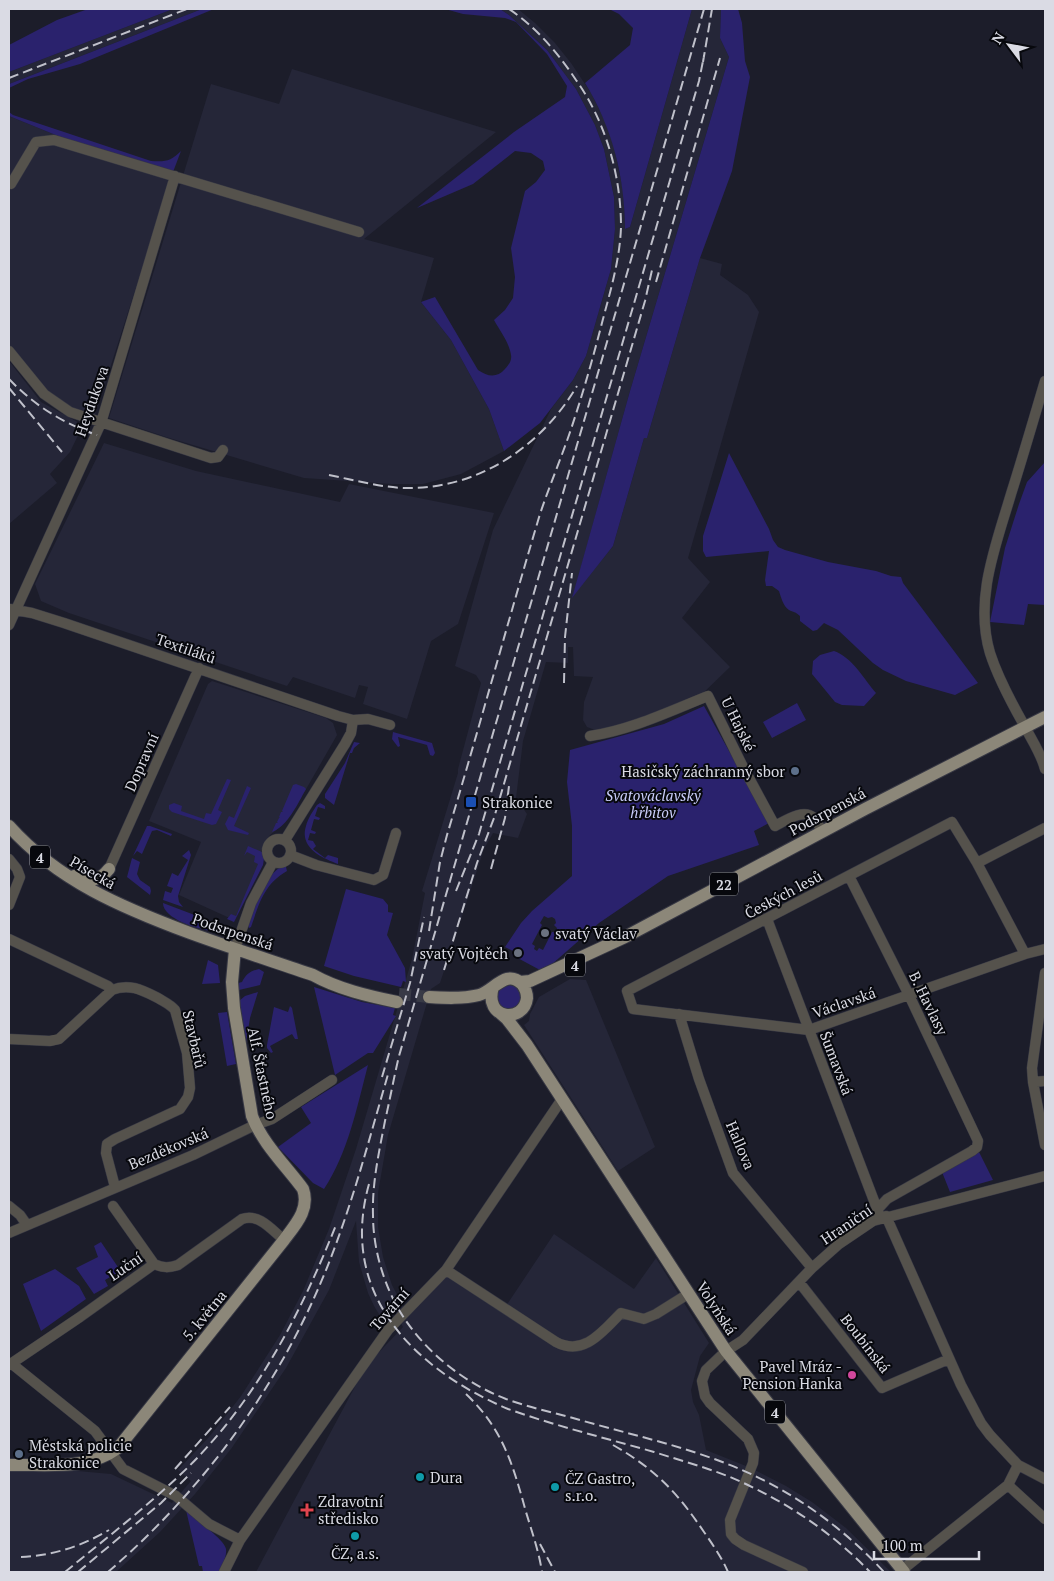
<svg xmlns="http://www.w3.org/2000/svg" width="1054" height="1581" font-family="'PT Serif',serif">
<rect width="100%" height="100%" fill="#1c1d2a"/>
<path fill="#252638" d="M173,9h29l-193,75v-12z
M500,9h18l17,14 20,20 16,20 20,30 14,28 9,25 10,49 1,34 5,-2 62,-218h29l-1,29 9,19 -99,334 -57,205 40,-50 31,-108h3l53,-180 22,6 -2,11 28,20 11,17 -71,246 22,24 -28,36 48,49 -32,31 -73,26 -30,6 -8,-3 -4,-7 1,-18 9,-25 -19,-1 -1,-29h-5v16l-22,-1 -23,79 -7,57 11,16 -9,24 -25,-5 -9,16 -44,134 -9,6 -43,146 -10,58v34l5,30 9,28 14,27 41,-37 55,37 52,-78 80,55 22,-31 53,85 -9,13 -9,34 2,12 6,13 7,35 45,18 35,18 26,16 34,26 45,44h-635l110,-206 37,-39 -9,-16 -12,8 -8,-13 -6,-13 -9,-31 -3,-41 -27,69 -43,78 -55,81 -36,45 -35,38 -44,40h-107v-103l35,-1 67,6 61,29 19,-22 -13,-11 31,-33 32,-41 39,-61 23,-44 26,-62 27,-80 56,-190 13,-66 -3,-2 36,-118v-4l23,-86 -5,-8 -21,-9 38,-136 58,-121 22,-29 13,-24 25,-87 4,-40 -1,-32 -10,-48 -9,-24 -19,-36 -29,-39 -38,-35z
M292,69l204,63 -132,107 70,19 -13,44 30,38 38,69 15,42 -43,23 -38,10h-31l-88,-6 -138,-41 -57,-19 102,-334 68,20z
M9,116l54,22 110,34 -78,243 -25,-8 -20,-13 -41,-49z
M9,361l32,41 42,23 -13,27 -20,22 7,9 -48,41z
M104,443l92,28 144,31 9,-18 145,29 -36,111 -27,17 -24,78 -44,-15 5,-17 -9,-2 -4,13 -62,-21 -6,9 -218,-73 -28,-12 -6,-17z
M212,681l114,37 7,5 4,12 -32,56 -24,35 -11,9 -10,18 4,6 -30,61 -55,-25 22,-53 -52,-21 59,-137z
M570,979l16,1 69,167 -37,24 -94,-146 5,-4 1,-7 9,-17z"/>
<path fill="#2a226d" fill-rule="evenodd" d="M88,9h85l-164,63v-27l48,-25z
M202,9h12l-134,55 -52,15 -19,9v-4z
M445,9h55l9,6 38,35 29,39 19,36 9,24 10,48 1,32 -4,40 -25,87 -13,24 -33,43 -36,28 -15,-42 -38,-69 -30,-38 14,-5 43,73c10,7 19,8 27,-1 4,-4 7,-9 6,-14 -2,-13 -11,-24 -17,-35l11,-10 8,-12 2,-21 -4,-29 14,-57 11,-9 9,-12 -2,-9 -12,-8 -16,-2 -42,33 -56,24 97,-76 51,-35 2,-11 -20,-32 -31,-32 -11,-4 -42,-4z
M609,9h83l-62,218 -5,2c0,-52 -13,-102 -40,-146l45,-38 3,-17 -14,-14z
M721,9h17l4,14 3,38 5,16 -18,94 -32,87 -53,180h-3l-31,108 -41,52 58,-207 99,-334 -9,-19z
M9,112l4,3 138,46c15,1 20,0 30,-10l-8,21 -110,-34 -54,-22z
M729,453l40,76 4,11 5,7 7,3 43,12 48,9 15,5 10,1 2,6 75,100 -23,12 -49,-14 -23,-11 -10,-7 -35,-33 -14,-7 -7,7 -4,1 -13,-10v-5c-4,-4 -7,-4 -11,-6 -6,-4 -8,-13 -10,-19l-7,-5h-6l-1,-6 4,-29 -63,6 -3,-6v-15z
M1045,462v143l-17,-1 -4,21 -34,-3 15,-74 14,-44 8,-22z
M834,651c18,6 30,28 42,42l-12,13 -22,-1 -7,-3 -23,-28 1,-13 7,-6z
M797,703l9,17 -34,18 -9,-16z
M704,706l65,117 -15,8 5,14 -91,31 -69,47 -48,42 -11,5 -28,-15 1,-4 -8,-4 16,-24 11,-12 40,-35v-50l-5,-44 3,-32 94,-26zM544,916l4,2 4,-1 3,2 1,4 -2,2 3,3 -1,4h-4l-9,18 -4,-2 -2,3 -3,-2 1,-3 -3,-2 10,-19 -2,-2z
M393,732l39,11 3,10 -2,3 -3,-1 -3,-10 -29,-8 2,9 -2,1 -6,-8z
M354,742l6,1 -6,5 -2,5h-2l-16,52 -9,-7v-4l20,-31z
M227,779l4,1 -13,30 4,2 -6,12 -4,1 -40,-13 -3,-3v-4l5,-2 8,3 -1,5 23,8 2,-6 5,1z
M296,784l8,3 2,2c-8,14 -18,37 -34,43l4,-9h2l-1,-1 2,-4 1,-1h-1l2,-5h2l-1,-1 11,-26z
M247,786l4,2 -17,38 15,7 -1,2 -20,-5 -3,-6 4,-8 5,2z
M320,803l5,3v3l-7,-2 -3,9 5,2 -1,2 -5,-1 -3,11 5,2 -1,2 -5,-1 -2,7 5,1 3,5 -3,3 12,9 3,-3 10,3v6c-16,-6 -39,-16 -32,-38 2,-8 7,-15 11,-21z
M147,826h3l22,8 -1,2 -14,-6 -5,1 -10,23 -5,-3 -4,5z
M248,846l14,6 2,6 -1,7 -29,57 -7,-3 4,-5 5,2 22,-52 -4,-2 1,-6 -8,-4 -3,4z
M189,850l2,5 -13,41 1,6 4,5 -20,-7 2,-9 6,2 2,-5 -6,-2 5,-13 6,3 10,-16 -6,-4z
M132,858l8,4 -3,12 3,6 10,7 1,4 -1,4 -23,-18z
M282,866l4,1 1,4c-23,13 -28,33 -36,56l-2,1 -1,-2c7,-20 15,-49 34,-60z
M346,889l37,10 5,6v7l5,1 -6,22 18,33 1,14 -3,-1 -2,6 -47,-11 -30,-10z
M163,903l50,19 -2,9c-13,-2 -48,-12 -48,-28z
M208,960l10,5 2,18 -18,1z
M259,969l5,3 -4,13 -21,5 -1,-7 4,-1c4,-8 8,-11 17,-13z
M497 997a12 12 0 1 1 24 0a12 12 0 1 1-24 0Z
M314,987l48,15 33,6 -2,7 3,1 -23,37h-5l-33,22z
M258,992l-8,26 -5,31 -6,-48 6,-5z
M290,1006l2,2 6,31h-3l-3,-5 -22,12 3,6 -2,1 -4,-5v-3l7,-38 14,5z
M227,1012l9,52 -9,2 -9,-53z
M368,1065c-11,42 -20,88 -44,124l-11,-6 -35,-36 33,-24 -10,-16z
M979,1152l14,28 -43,12 -8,-20z
M101,1242l21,31h-5l-12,7 3,6 -14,8 -18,-26 22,-11 -4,-11z
M55,1269l24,17 7,13 -45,32 -18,-47z
M186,1510c8,8 39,30 40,39 1,8 -4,16 -7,23h-16l-1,-6h-3z"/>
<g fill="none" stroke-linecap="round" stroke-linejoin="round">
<path stroke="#383a46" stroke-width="12" stroke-dasharray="12 6" stroke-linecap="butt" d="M399,994l30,3"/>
<defs>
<path id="minor" d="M11,184l25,-42 18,-2 305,92
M9,351l35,43 26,18 141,46 7,-1 5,-7
M1045,381c-11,37 -22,75 -34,113 -15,51 -37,105 -21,159 8,25 21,49 34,72 7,14 17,28 21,44
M10,609l22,4 32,10 274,93 15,4 15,-1 22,6
M9,625l92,-202 74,-247
M590,736c41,-6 80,-25 118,-40l34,69 33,61c10,-5 28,-18 39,-8 3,3 6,10 8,14
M267 851a12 12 0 1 1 24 0a12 12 0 1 1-24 0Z
M285,840l60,-96 6,-11 2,-13
M290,855l26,10 58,15 9,-5 13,-42
M9,859l8,10 3,8 -11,28
M977,863l68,-35
M109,869l90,-201
M849,876l60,119 69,146 -1,6 -5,4 -85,48 -10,11
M767,919l112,295
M9,939l99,47 4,4
M235,949l16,-46 22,-41
M1025,954l-48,-91 -25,-41 -325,169 6,18 176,21 216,-76 20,-5
M1045,973l-13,95 1,14 12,63
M679,1014l20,65 34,94 79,95
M9,1039l41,2 9,-2 53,-49c17,-7 30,0 46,8 6,4 12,6 17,12l12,43 3,35 -2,9 -8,12 -65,30 -8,5 -1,9 9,34
M1033,1082l12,-1
M9,1206l11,9 7,10
M113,1206l41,58c9,4 15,4 24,1l64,-46c17,-6 30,11 42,21
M886,1216l75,169 20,38 9,12 28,30 27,14
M9,1233l184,-78 62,-30 17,-6 60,-39
M446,1270l110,72c28,15 47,-11 65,-29l23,6 12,-5 32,-20
M799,1282l83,106 67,-29
M12,1364l83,67 28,38 53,27 33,28 31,16
M9,1365l71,-48 74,-53
M1008,1485l37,34
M902,1570l106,-85 10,-20
M224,1572l16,-32 148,-210 58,-60 116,-171
M803,1572l-59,-27 -9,-6 -4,-5 -1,-14 23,-57 1,-10 -6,-14 -38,-36 -5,-7 -3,-15 4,-11 20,-19 17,-11 69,-72 27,-24 34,-23 172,-45"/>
<path id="major" d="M9,826c49,55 114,82 181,107 41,15 82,28 123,42 25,14 55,21 84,27
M74,876c15,5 24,7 35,-7
M520,982l10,-1 95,-44 240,-128 180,-92
M429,997c16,1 34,2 50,-2 15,-4 27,-27 43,-11 3,4 5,10 5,14 -3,26 -44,22 -34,-11
M499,1012l8,7 20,26 199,306 178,221
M9,1465c37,-1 78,6 109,-17l166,-208c12,-16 26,-31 19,-51 -16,-22 -41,-46 -51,-73l-18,-108 -2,-26 3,-33"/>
</defs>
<use href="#minor" stroke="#373844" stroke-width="11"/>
<use href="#major" stroke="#373844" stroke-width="14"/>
<use href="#minor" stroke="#55524c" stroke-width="10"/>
<use href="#major" stroke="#8c8779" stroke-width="12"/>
<path stroke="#bfc0ca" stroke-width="2" stroke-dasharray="10 5" stroke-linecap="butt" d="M704,9l-305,1047c-5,21 -9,43 -14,65 -6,31 -13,62 -12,94 0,33 10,67 26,95 24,40 63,72 107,89 22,8 45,13 67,19 51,15 103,26 152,45 60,23 115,61 159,109
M703,62l9,-53
M9,78l178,-69
M656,282l64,-224
M9,379c25,26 53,44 88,56
M9,388l53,64
M329,475c25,5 50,12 75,13 73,2 137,-41 173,-102
M564,683l1,-46 7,-64
M491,869l14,-51 4,-32
M456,891l23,-57 220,-753 5,-25
M429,931l11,-69 7,-27c32,-106 61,-214 93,-321 9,-27 20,-53 29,-79 13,-38 24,-77 34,-116 8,-30 17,-61 18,-92 0,-51 -15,-105 -45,-147 -18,-27 -40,-53 -67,-71
M444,970l33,-107 17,-45 151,-517 7,-31
M382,1077l28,-94 14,-66
M369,1184c-31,110 45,185 139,225 48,17 97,29 146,43 25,8 51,15 76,25 52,22 101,54 140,95
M466,1394c37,35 47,71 60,118 6,20 13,40 16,60
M613,1445c42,24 64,47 91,87 9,13 18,26 24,40
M175,1469l55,-62
M540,1544l15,28
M21,1557c31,-1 61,-11 88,-27
M65,1572c39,-32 79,-63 116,-98 72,-68 119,-158 155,-249
M78,1572l83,-69 30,-30
M108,1572c102,-88 182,-201 228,-328 21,-57 36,-115 53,-173"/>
</g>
<g fill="#5c6f8a" stroke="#07080d" stroke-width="2">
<circle cx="795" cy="771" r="5"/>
<circle cx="19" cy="1454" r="5"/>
</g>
<rect fill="#1a4fb4" stroke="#07080d" stroke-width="2" x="465" y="796" width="12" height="12" rx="2.5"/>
<g fill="#6b7280" stroke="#07080d" stroke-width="2">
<circle cx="545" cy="933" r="5"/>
<circle cx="518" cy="953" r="5"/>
</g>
<circle fill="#d1479c" stroke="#07080d" stroke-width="2" cx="852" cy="1375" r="5"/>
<g fill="#0f9aa8" stroke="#07080d" stroke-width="2">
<circle cx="420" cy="1477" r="5"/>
<circle cx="555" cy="1487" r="5"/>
<circle cx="355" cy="1536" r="5"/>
</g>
<path fill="#e0444e" stroke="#07080d" stroke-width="2" d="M304.5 1502.5h5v5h5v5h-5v5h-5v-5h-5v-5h5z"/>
<g text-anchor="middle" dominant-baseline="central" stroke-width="4" stroke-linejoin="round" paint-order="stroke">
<g fill="#07080d" stroke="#9b9ca4" stroke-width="1">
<rect x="30" y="845.5" width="20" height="23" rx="4"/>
<rect x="710" y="872.5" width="28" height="23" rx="4"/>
<rect x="565" y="953.5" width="20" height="23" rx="4"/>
<rect x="765" y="1400.5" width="20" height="23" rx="4"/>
</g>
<g font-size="14" font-weight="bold" fill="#dadbe4">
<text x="40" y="857">4</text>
<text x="724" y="884">22</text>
<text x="575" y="965">4</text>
<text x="775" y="1412">4</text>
</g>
<g font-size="15" fill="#dadbe4" stroke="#07080d">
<text transform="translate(91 401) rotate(-71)">Heydukova</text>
<text transform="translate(186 648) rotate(19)">Textiláků</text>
<text transform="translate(739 724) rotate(64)">U Hajské</text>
<text transform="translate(141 762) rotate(-66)">Dopravní</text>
<text transform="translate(827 811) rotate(-28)">Podsrpenská</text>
<text transform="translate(93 872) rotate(30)">Písecká</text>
<text transform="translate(783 894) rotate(-28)">Českých lesů</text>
<text transform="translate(233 931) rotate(19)">Podsrpenská</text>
<text transform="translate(844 1002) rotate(-19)">Václavská</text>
<text transform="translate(929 1003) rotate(64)">B. Havlasy</text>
<text transform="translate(195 1039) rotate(77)">Stavbařů</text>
<text transform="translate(837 1063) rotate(69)">Šumavská</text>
<text transform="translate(263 1073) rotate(78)">Alf. Šťastného</text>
<text transform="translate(741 1145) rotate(67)">Hallova</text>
<text transform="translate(168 1148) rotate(-23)">Bezděkovská</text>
<text transform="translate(846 1224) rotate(-34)">Hraniční</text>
<text transform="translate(125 1266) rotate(-34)">Luční</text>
<text transform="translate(717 1308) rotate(57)">Volyňská</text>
<text transform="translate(389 1309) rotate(-49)">Tovární</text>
<text transform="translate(204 1315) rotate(-51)">5. května</text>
<text transform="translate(866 1343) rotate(52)">Boubínská</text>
</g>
<g font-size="15" fill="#dadbe4" stroke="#07080d" text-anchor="start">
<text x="785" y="771" text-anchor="end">Hasičský záchranný sbor</text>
<text x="482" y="802">Strakonice</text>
<text x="555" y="933">svatý Václav</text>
<text x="508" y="953" text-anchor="end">svatý Vojtěch</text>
<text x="842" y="1366" text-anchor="end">Pavel Mráz -<tspan x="842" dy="17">Pension Hanka</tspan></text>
<text x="29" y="1445">Městská policie<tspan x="29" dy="17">Strakonice</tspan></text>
<text x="430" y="1477">Dura</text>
<text x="565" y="1478">ČZ Gastro,<tspan x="565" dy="17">s.r.o.</tspan></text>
<text x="318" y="1501">Zdravotní<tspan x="318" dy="17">středisko</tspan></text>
<text x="355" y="1553" text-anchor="middle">ČZ, a.s.</text>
</g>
<g font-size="15" font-style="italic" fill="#c9cdfa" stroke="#07080d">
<text x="653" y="795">Svatováclavský<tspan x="653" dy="17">hřbitov</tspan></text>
</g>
</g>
<rect width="1054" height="1581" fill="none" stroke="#dadbe4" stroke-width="20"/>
<g transform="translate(1009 45) rotate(302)" stroke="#07080d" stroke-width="4" paint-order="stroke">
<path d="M0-4L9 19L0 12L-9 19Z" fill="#dadbe4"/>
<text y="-8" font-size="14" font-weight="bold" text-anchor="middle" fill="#dadbe4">N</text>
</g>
<path d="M874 1551v8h105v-8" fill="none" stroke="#dadbe4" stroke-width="2.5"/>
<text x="882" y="1551" font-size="15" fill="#dadbe4" stroke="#07080d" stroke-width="4" paint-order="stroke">100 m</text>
</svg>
